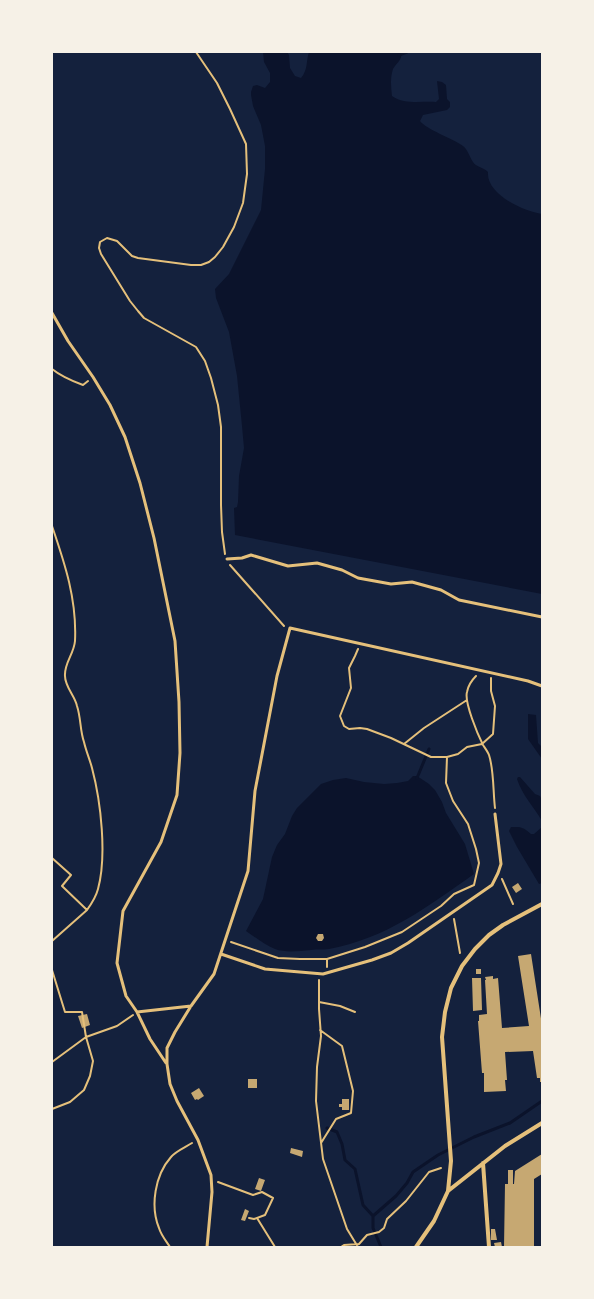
<svg xmlns="http://www.w3.org/2000/svg" width="594" height="1299" font-family="Lato,sans-serif">
<rect width="100%" height="100%" fill="#14213d"/>
<path fill="#0b132b" d="M263,52h24l2,3 1,13 5,8 6,2c7,-8 5,-17 8,-26h92c2,8 -5,11 -8,17 -3,9 -2,18 -1,27 13,9 29,5 44,6l3,-3 -2,-18 5,1 4,3 1,14 3,3v5l-3,3 -24,5 -3,6c7,9 32,17 43,25 5,4 6,10 10,16 3,5 10,5 15,10 -2,22 35,39 54,42v380l-307,-59 -1,-27 3,-1 1,-5 1,-26 5,-28 -2,-22 -5,-50 -8,-44 -13,-34 -1,-9 14,-15 32,-64 4,-41v-23l-4,-21 -8,-19 -2,-11v-3l2,-6 4,-1 8,3 5,-6v-9l-6,-11z
M528,714l8,1 2,28 4,4v12l-14,-20z
M413,776h4l12,8 6,6 7,12 4,11 19,31 9,30c-47,33 -87,64 -145,75 -6,1 -12,0 -18,1 -12,1 -25,3 -36,-1 -10,-4 -20,-12 -29,-18l17,-32 9,-42 5,-12 8,-11 7,-18 5,-8 24,-24 12,-4 13,-2 18,4 20,2 13,-1 11,-2z
M518,777h2l15,17 5,2 2,4v21c-8,-14 -20,-26 -25,-42z
M511,827c11,0 12,0 20,7h3l8,-7v56l-3,1 -22,-37 -8,-16z"/>
<g fill="none" stroke-linecap="round" stroke-linejoin="round">
<path stroke="#0b132b" stroke-width="3" d="M399,55l8,-3
M417,778l12,-29
M327,1128l10,4 5,12 3,16 10,9 8,36 10,11v12l8,19
M373,1216l23,-20 11,-13 6,-11 25,-17 36,-18 36,-14 32,-22"/>
</g>
<path fill="#c6a872" d="M518,883l4,6 -6,4 -4,-6z
M318,934h5l1,4 -2,3h-4l-2,-3z
M531,954l11,71v57h-2v-4h-3l-4,-27 -28,1 2,28h-2l1,11 -22,1v-19h-2l-4,-52h1v-6l8,-1 -2,-34h1l-1,-3 8,-1v3l5,-1 4,50 27,-2 -11,-70z
M476,969h5v5h-5z
M472,978h9l1,32 -9,1z
M87,1014l3,11 -8,3 -4,-12z
M248,1079h9v9h-9z
M199,1088l5,8 -6,4 -1,-1 -2,1 -4,-7z
M342,1099h7v11h-7v-3h-3v-3h3z
M291,1148l12,3 -1,6 -12,-4z
M542,1154v20l-8,5v68h-30l1,-63h3v-14h5v14h1l1,-13z
M259,1178l6,2 -4,11 -6,-2z
M245,1209l4,2 -4,10 -4,-1z
M491,1229h4l2,11h-6z
M501,1242l1,5h-7l-1,-4z"/>
<g fill="none" stroke-linecap="round" stroke-linejoin="round">
<path stroke="#e5c07b" stroke-width="2" d="M196,52l21,31 13,26 16,35 1,30 -4,29 -9,24 -11,20 -8,10 -6,5 -8,3h-10l-53,-7 -6,-2 -15,-15 -10,-3 -7,4 -1,6 2,6 29,47 8,10 6,7 52,29 9,14 6,17 7,27 3,22v78l1,27 3,22
M52,369c10,8 20,12 31,16l5,-4
M52,526c13,38 25,74 23,115 -1,13 -11,22 -10,35 0,11 10,20 12,30 4,12 3,25 7,36 2,9 6,18 8,26 9,34 15,88 6,121 -2,8 -6,14 -11,21
M230,565l54,61
M358,649l-3,7 -6,12 2,20 -11,28 4,10 5,3 11,-1 7,1 24,9 40,19h16l11,-3 9,-7 15,-3 11,-10 2,-28 -4,-15v-13
M476,676c-5,5 -8,10 -9,16 -3,10 11,43 16,53 2,3 5,7 6,10 5,15 4,37 6,53
M404,744l20,-16 43,-28
M52,858l19,17 -9,11 25,24 -35,31
M502,879l11,25
M454,919l6,34
M231,942l47,16 22,1h27
M327,967v-8l38,-12 37,-15 39,-26 13,-12 20,-9 5,-22 -3,-14 -8,-25 -15,-23 -7,-18 1,-26
M52,970l13,42h17l4,25 31,-11 16,-11
M319,980v29l2,27 -4,31 -1,34 7,58 24,70 11,18
M319,1002l21,4 15,6
M320,1030l22,16 11,45 -2,22 -15,6 -15,24
M52,1062l34,-25 7,24 -3,15 -6,14 -14,12 -18,7
M218,1182l35,13 9,-3 11,6 -8,17 -11,4 -5,-1
M257,1218l18,29
M170,1247c-4,-6 -9,-12 -11,-19 -9,-22 -4,-53 12,-71 5,-6 15,-10 21,-14
M341,1247l3,-2 15,-1 8,-9 12,-3 5,-4 3,-9 19,-18 23,-29 12,-4"/>
<path stroke="#e5c07b" stroke-width="3" d="M52,313l16,28 25,36 17,28 15,32 15,46 14,55 21,103 4,61 1,51 -3,42 -16,47 -38,69 -6,52 9,33 11,16 13,27 16,24
M227,559l15,-1 9,-3 37,11 29,-3 25,7 16,8 33,6 21,-2 29,8 18,10 83,17
M221,954l44,15 58,5 49,-14 19,-7 17,-10 84,-58 6,-12 3,-9 -6,-50
M137,1012l54,-6
M207,1247l5,-55 -1,-17 -13,-35 -21,-39 -7,-17 -3,-20v-16l8,-16 16,-26 23,-32 34,-103 7,-80 22,-115 13,-48 238,53 14,5"/>
<path stroke="#e5c07b" stroke-width="4" d="M483,1163l6,84
M448,1191l57,-45 37,-23
M416,1247l18,-26 14,-30 3,-30 -9,-124 3,-25 6,-24 11,-22 13,-17 14,-14 14,-10 39,-21"/>
</g>
<rect width="594" height="1299" fill="none" stroke="#f6f1e7" stroke-width="106"/>
</svg>
